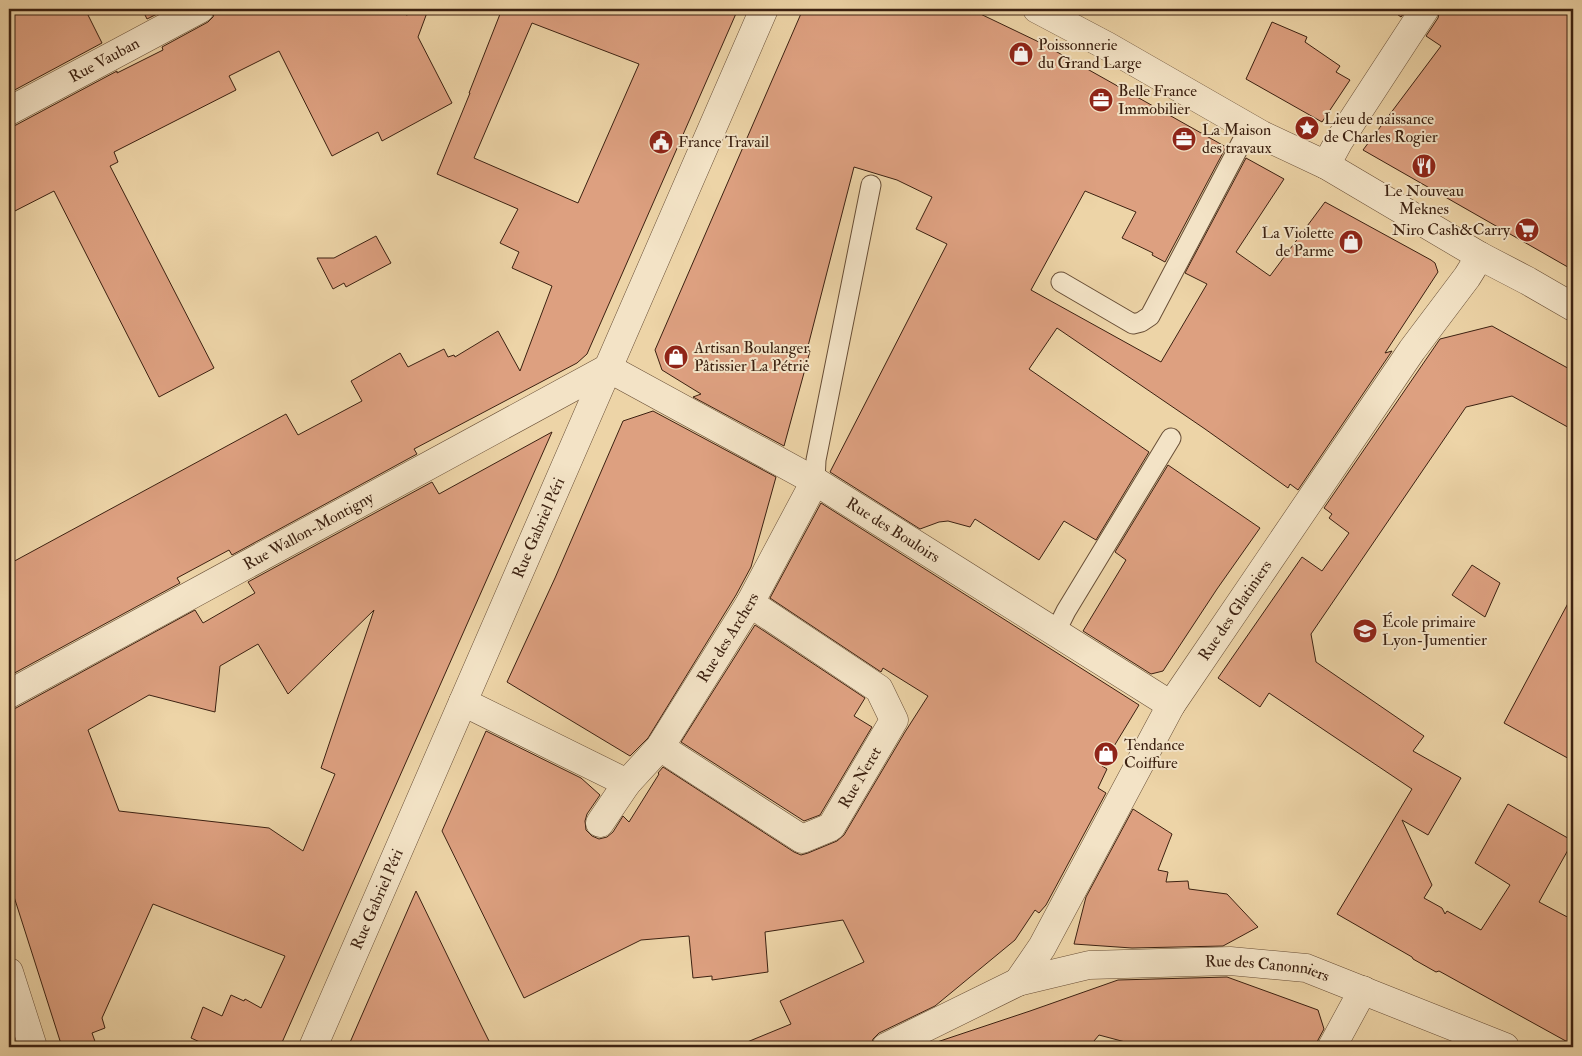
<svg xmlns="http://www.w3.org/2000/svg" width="1582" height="1056" font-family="'IM FELL Double Pica',serif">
<rect width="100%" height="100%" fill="#edd4a7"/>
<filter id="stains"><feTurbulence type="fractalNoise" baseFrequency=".004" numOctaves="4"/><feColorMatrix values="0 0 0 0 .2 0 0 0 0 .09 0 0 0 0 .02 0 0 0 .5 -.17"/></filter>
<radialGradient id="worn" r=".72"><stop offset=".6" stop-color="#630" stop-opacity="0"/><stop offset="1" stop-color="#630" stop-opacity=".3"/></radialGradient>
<path fill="#dda080" stroke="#3c2111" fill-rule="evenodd" d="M9,9h76l17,34 -93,50z
M142,9h25l-20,10z
M216,9h187l3,6 22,-5 -10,27 34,66 -70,38 -4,-9 -46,24 -53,-105 -50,25 7,14 -122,62 4,10 -8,4 104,202 -55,29 -105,-206 -45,23v-87l7,-2 101,-54v2l46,-23 -1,-3 46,-25 5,-5z
M502,9h236l-151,345 -10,9 -163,86 3,5 -185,101 -3,-5 -52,28 3,5 -171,93v-112l277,-150 12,21 64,-34 -11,-20 49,-28 8,14 36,-18 4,8 6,-2 1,2 43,-26 22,40 32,-85 -40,-18 7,-16 -19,-9 18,-34 -81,-35 33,-81h-1zM532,23l107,41 -61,139 -104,-45z
M803,9h167l71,34 185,104 -61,115 -13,-7 1,-2 -31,-15 14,-26 -51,-21 -54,99 130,72 46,-78 -22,-11 61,-115 38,21 -48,73 34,24 55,-74 106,58 4,3 3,9 -53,81 7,-2 -94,139 -8,-6 -2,4 -83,-59 -148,-101 -28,41 120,83 -53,88 -32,-19 -25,39 -64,-41 -5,8 -22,-6 -9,1 -19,7 -90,-57 117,-228 -31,-15 16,-32 -35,-17 -43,-13 -47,183 3,1 -26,95 -91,-49 8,-3 -39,-24 -7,-20z
M1390,9h17l-6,8z
M1440,9h133v261l-210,-120 78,-104 -15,-10 12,-18z
M1272,22l35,15 -2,5 35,24 -4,6 14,8 -28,42 -76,-43z
M376,236l15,27 -45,24 -2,-4 -11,6 -16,-31h17z
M1492,326l81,45v59l-61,-34 -46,11 -155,227 5,28 108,74 -11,15 48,27 -33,57 -26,-15 30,65 -8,13 18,10 3,6 2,-3 34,19 29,-45 -35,-22 33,-59 65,37 -34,61 34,18v125l-134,-74 -3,1 -23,-13 -1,-2 -75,-43 75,-125 -143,-96 -9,14 -42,-29 84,-121 20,14 27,-38 -20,-15 3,-4 -8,-6 116,-169z
M653,411l123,66 -25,90 -15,28 -88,143 -18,18 -123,-74 48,-104 68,-157z
M552,432l-272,615h-69l-20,-9 12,-31 19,9 9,-21 13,6 1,-2 16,9 24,-52 -132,-52 -51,114 3,10 -13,5 5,14h-35l-53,-166v-171l7,-2 179,-98 8,13 52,-30 -7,-11 184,-100 7,12zM374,610l-53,158 14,6 -32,77 -34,-23 -150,-17 -31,-81 61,-35 66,17 5,-46 38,-22 30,50z
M1168,465l92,63 -43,61 -54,82 -12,3 -68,-43 43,-71 -11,-8z
M821,503l318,202 -37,61 5,3 -9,19 8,5 -60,112 -7,8 -4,-3 -20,30 -80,66 -56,27 -6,6 -2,8h-136l56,-23 -11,-23 84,-39 -21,-42 -78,12 3,40 -56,8v-4l-19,2 -4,-42 -48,4 -117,58 -82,-167 44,-100 95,47 19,17 -13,19 -2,7 1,9 6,6 7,3 8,-2 6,-5 10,-16 6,6 30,-48 -1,-1 5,-6 131,85 7,3 7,-2 29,-12 7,-6 61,-103 23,-36 -45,-28 -2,4 -111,-74z
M1472,565l28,18 -15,34 -33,-22z
M1573,594v167l-69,-38z
M755,625l110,73 -11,18 18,11 -52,88 -16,6 -123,-79z
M1133,809l39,25 -14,36 10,2 -2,10 22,-1 1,8 38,5 31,33 -35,19 -91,2 -58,-4 12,-47z
M416,891l65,134 11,22h-144z
M1227,977l91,33 6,19 -6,11 -2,7h-172l-45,-12 -10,12h-151l-1,-5 93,-31 88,-31z"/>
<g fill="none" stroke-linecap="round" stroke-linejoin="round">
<defs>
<path id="service" d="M1061,282l72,42 8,-2 9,-6 99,-188
M815,481l1,-21 55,-275
M1055,633l11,-22 105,-173"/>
<g id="minor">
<path id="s1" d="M9,111l191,-102"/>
<path d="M1326,165l13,-24 86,-132"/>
<path id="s2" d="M9,694l599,-326 207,113 356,224"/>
<path d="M463,702l164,81"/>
<path id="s3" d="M660,747l142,92 29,-12 63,-107 -15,-31 -129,-86"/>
<path id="s4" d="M600,823l27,-40 33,-36 90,-144 65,-122"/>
<path d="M9,972l24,75"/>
<path id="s5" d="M1018,982l24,-35 129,-242 241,-355 55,-73 13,-21"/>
<path id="s6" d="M313,1047l451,-1038"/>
<path id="s7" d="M886,1047l132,-65 71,-17 141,-4 76,7 199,79"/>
<path d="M1332,1047l31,-57"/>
</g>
<path id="tertiary" d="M1037,9l70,37 155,89 64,30 154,91 48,25 45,26"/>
</defs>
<use href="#service" stroke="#684e36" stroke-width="21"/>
<use href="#minor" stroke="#684e36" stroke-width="29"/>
<use href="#tertiary" stroke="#684e36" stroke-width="29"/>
<use href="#service" stroke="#f3e3c6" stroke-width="19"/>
<use href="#minor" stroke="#f3e3c6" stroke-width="28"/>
<use href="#tertiary" stroke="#f3e3c6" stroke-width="28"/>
</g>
<defs>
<symbol id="shop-disc" viewBox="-11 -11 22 22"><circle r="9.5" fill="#8f2418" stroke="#f3e3c6"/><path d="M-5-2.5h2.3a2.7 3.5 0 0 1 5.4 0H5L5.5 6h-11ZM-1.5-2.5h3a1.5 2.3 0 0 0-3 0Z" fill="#fff"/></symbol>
<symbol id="office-disc" viewBox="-11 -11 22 22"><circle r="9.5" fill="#8f2418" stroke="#f3e3c6"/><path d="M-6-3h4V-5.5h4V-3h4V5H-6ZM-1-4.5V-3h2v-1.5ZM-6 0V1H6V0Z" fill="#fff"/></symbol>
<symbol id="sight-disc" viewBox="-11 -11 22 22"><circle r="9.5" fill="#8f2418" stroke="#f3e3c6"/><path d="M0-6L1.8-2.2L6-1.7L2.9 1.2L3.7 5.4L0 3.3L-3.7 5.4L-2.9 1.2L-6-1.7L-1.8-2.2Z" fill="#fff"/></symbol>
<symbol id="civic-disc" viewBox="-11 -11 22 22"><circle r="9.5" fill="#8f2418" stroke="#f3e3c6"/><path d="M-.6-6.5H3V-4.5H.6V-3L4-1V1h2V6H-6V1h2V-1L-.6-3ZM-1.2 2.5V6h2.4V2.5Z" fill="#fff"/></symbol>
<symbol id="restaurant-disc" viewBox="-11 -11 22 22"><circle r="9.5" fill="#8f2418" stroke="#f3e3c6"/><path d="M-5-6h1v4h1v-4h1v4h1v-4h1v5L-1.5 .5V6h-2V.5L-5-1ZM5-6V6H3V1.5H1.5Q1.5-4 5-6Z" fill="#fff"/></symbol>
<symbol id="supermarket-disc" viewBox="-11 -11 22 22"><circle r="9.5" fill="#8f2418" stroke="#f3e3c6"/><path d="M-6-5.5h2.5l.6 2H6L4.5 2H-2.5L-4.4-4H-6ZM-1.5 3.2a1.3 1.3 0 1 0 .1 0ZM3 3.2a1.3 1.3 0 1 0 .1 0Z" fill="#fff"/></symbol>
<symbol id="school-disc" viewBox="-11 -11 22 22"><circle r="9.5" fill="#8f2418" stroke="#f3e3c6"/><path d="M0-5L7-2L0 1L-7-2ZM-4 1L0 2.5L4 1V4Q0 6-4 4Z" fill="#fff"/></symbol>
</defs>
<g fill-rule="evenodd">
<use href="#shop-disc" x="1007" y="40" width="28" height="28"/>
<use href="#office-disc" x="1087" y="86" width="28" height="28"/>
<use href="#sight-disc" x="1293" y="114" width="28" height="28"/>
<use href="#office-disc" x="1170" y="125" width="28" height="28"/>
<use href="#civic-disc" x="647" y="128" width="28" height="28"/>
<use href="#restaurant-disc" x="1410" y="152" width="28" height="28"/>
<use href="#supermarket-disc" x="1513" y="216" width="28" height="28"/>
<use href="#shop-disc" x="1337" y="228" width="28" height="28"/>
<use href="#shop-disc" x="662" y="343" width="28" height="28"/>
<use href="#school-disc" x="1351" y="617" width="28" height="28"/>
<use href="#shop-disc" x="1092" y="740" width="28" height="28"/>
</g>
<g text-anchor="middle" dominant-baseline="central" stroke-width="4" stroke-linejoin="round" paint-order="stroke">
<g font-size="16" fill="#3c2111" stroke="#f3e3c6" text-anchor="start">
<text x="1038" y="45">Poissonnerie<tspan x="1038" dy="18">du Grand Large</tspan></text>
<text x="1118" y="91">Belle France<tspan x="1118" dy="18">Immobilier</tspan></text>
<text x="1324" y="119">Lieu de naissance<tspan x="1324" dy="18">de Charles Rogier</tspan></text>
<text x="1202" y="130">La Maison<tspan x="1202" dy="18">des travaux</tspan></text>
<text x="678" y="142">France Travail</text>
<text x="1424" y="191" text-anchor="middle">Le Nouveau<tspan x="1424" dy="18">Meknes</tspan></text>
<text x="1510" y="230" text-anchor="end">Niro Cash&amp;Carry</text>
<text x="1334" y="233" text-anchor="end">La Violette<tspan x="1334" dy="18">de Parme</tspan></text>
<text x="694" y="348">Artisan Boulanger<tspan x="694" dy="18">Pâtissier La Pétriė</tspan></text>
<text x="1382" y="622">École primaire<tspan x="1382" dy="18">Lyon-Jumentier</tspan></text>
<text x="1124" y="745">Tendance<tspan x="1124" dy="18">Coiffure</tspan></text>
</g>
<g font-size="16" fill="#3c2111" stroke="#f3e3c6">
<text stroke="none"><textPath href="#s1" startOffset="108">Rue Vauban</textPath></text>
<text stroke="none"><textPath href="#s6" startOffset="566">Rue Gabriel Péri</textPath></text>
<text stroke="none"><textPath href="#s2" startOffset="341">Rue Wallon-Montigny</textPath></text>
<text stroke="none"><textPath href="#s2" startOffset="1010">Rue des Bouloirs</textPath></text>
<text stroke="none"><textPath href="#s5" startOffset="431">Rue des Glatiniers</textPath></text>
<text stroke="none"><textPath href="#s4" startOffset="226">Rue des Archers</textPath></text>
<text stroke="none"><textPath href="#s3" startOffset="258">Rue Neret</textPath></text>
<text stroke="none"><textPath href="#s6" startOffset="161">Rue Gabriel Péri</textPath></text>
<text stroke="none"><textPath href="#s7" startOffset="399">Rue des Canonniers</textPath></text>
</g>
</g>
<rect width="1582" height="1056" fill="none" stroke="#edd4a7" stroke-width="30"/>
<rect x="10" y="10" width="1562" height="1036" fill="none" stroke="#3c2111" stroke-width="2.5"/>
<rect x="15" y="15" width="1552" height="1026" fill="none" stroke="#3c2111"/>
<rect width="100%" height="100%" filter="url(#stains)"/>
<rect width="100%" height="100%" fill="url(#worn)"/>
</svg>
